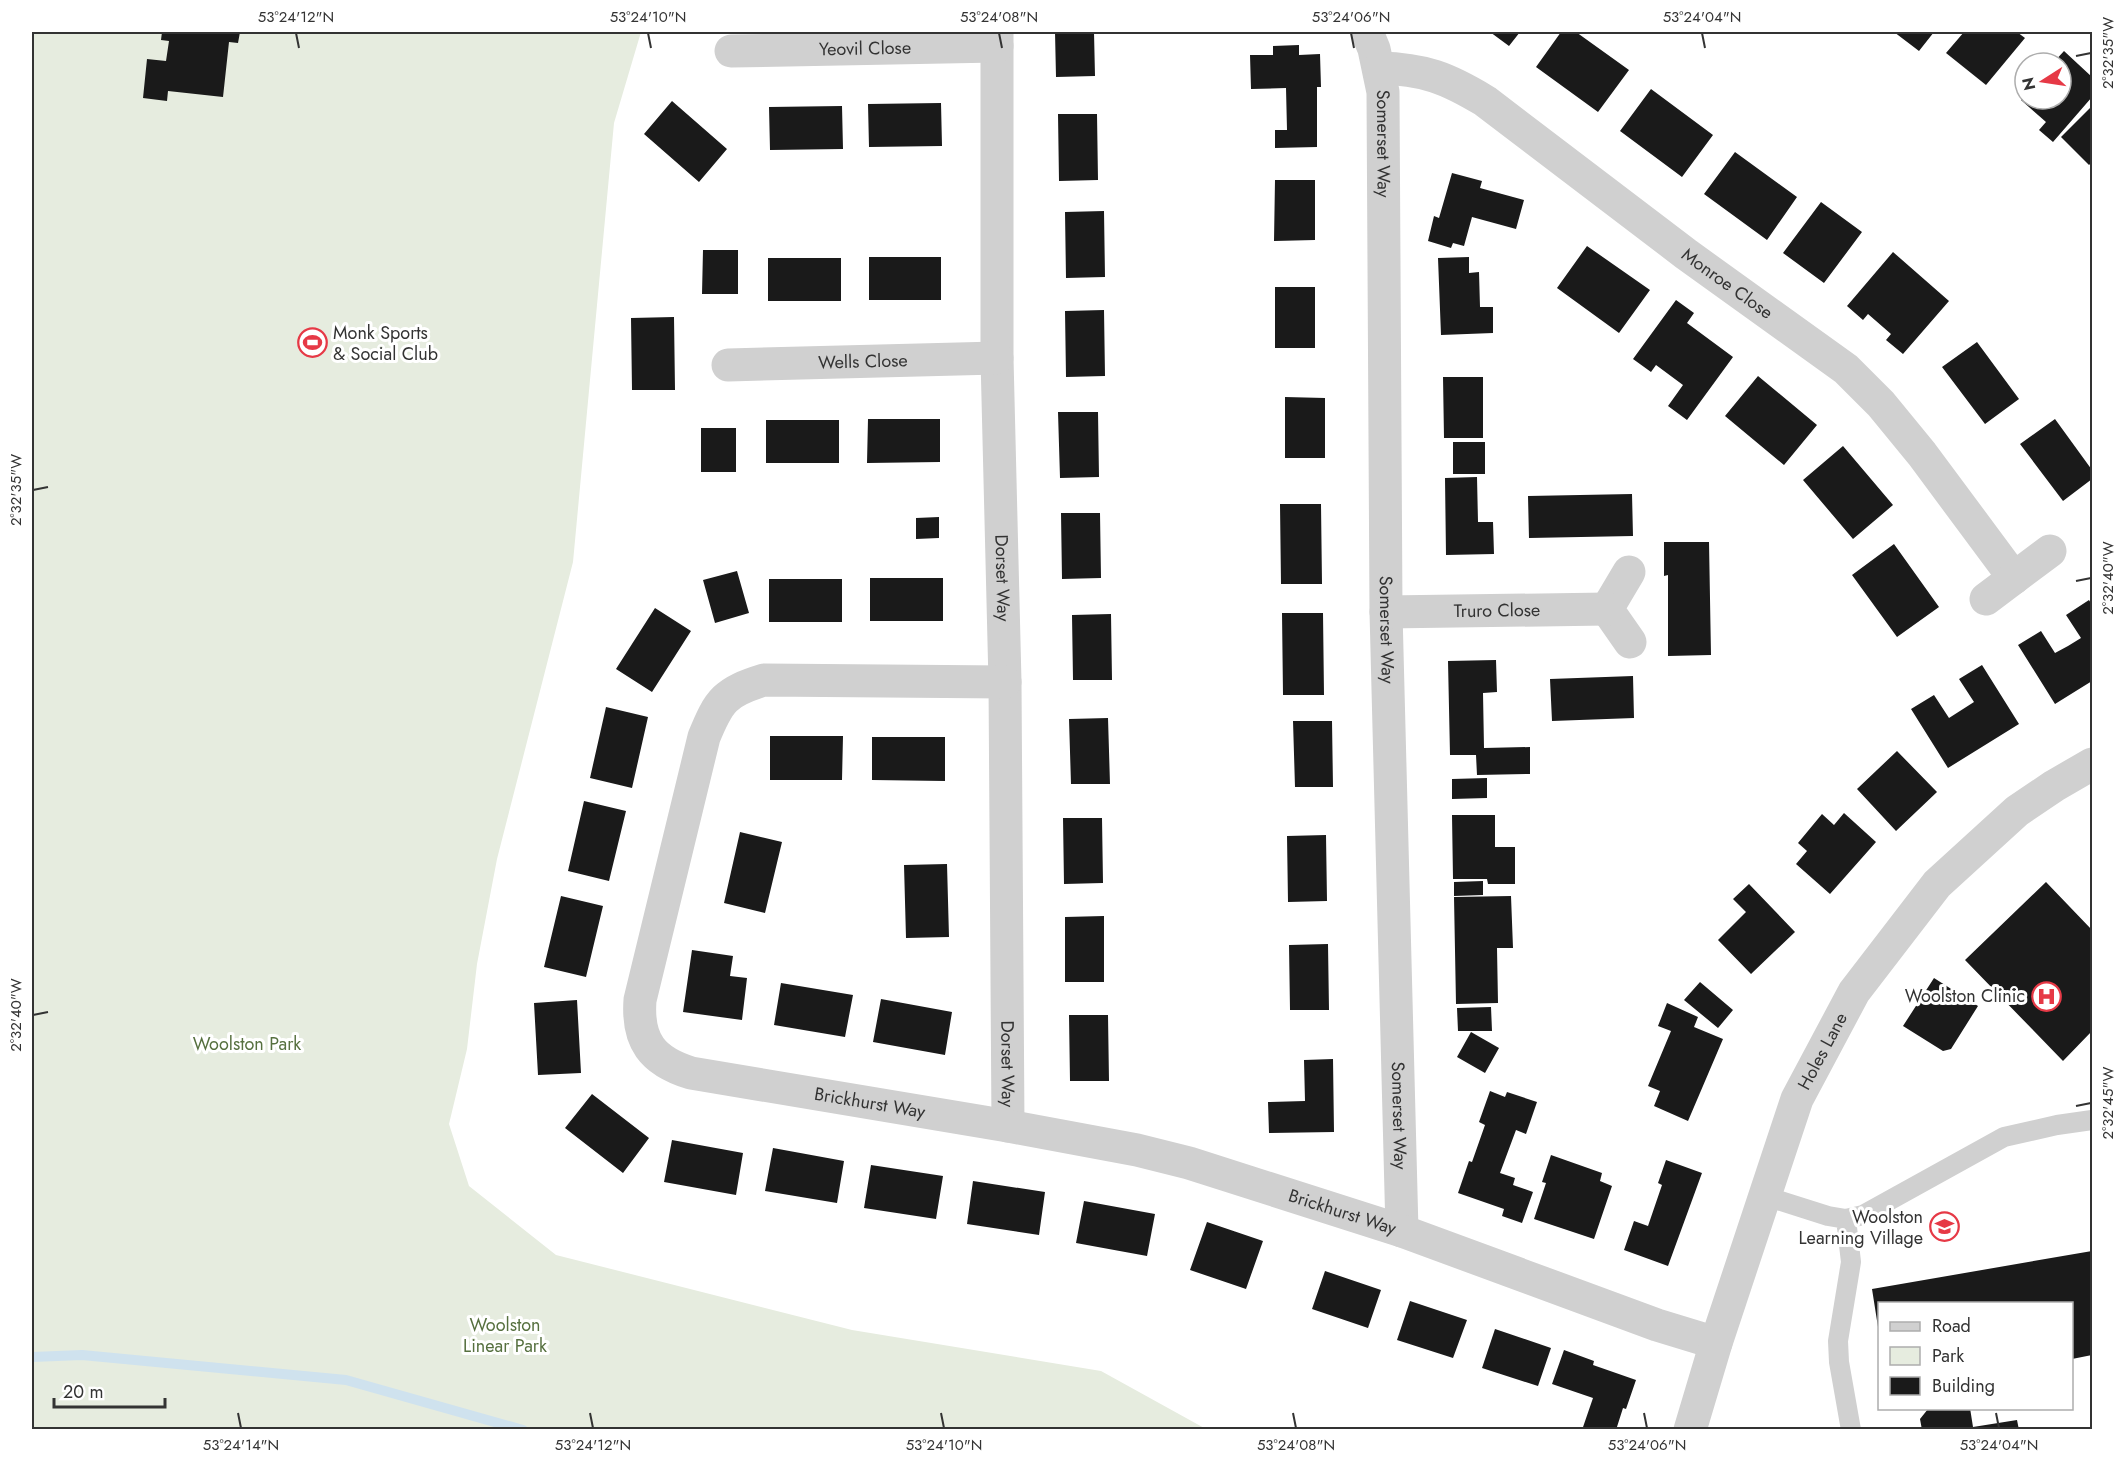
<svg xmlns="http://www.w3.org/2000/svg" width="2124" height="1461" font-family="Jost,sans-serif">
<rect width="100%" height="100%" fill="#fff"/>
<path fill="#e6ecdf" d="M32,32h609l-27,91 -41,439 -76,297 -20,105 -10,85 -18,75 20,62 87,69 296,75 249,41 105,58h-1174z"/>
<g fill="none" stroke-linecap="round" stroke-linejoin="round">
<path stroke="#cfe2ee" stroke-width="10" d="M32,1357l50,-2 264,25 177,50"/>
</g>
<path fill="#1a1a1a" d="M162,32h78l-2,11 -9,-1 -6,55 -55,-6 -1,10 -24,-3 4,-39 19,2 3,-20 -8,-1z
M1055,32h39l1,44 -39,1z
M1490,32h30l-11,14z
M1561,32h15l53,38 -31,42 -62,-45z
M1894,32h40l-15,19z
M1964,32h53l8,6 -39,47 -40,-32z
M1299,45v10l21,-1 1,33h-4v60l-42,1v-18h12l-1,-42 -35,1 -1,-34h23v-9z
M2064,51l28,26v20l-39,45 -14,-12 7,-8 -25,-22 4,-5v4h36v-36h-8z
M1651,89l62,46 -31,42 -62,-46z
M672,101l55,48 -28,33 -55,-48z
M941,103l1,43 -73,1 -1,-43z
M842,106l1,43 -73,1 -1,-43z
M2092,106v56l-3,3 -28,-28z
M1058,114h39l1,66 -39,1z
M1735,152l62,45 -30,43 -63,-46z
M1452,173l30,8 -2,7 44,12 -8,29 -44,-12 -8,29 -11,-3 -2,5 -23,-7 6,-25 5,2z
M1275,180h40v60l-41,1z
M1821,202l41,30 -38,51 -41,-30z
M1104,211l1,66 -39,1 -1,-66z
M1587,246l63,44 -31,43 -62,-45z
M703,250h35v44h-36z
M1893,252l56,49 -46,53 -17,-14 5,-6 -23,-20 -5,6 -16,-14z
M869,257h72v43h-72z
M1469,257v16l10,-1 1,35h13v26l-52,2 -3,-77z
M768,258h73v43h-73z
M1275,287h40v61h-40z
M1676,300l18,13 -7,10 46,34 -46,63 -19,-14 15,-21 -27,-20 -5,7 -18,-13z
M1104,310l1,66 -39,1 -1,-66z
M674,317l1,73h-43l-1,-72z
M1977,342l42,57 -34,25 -43,-57z
M1758,376l59,49 -33,40 -59,-49z
M1443,377h40v61h-39z
M1285,397l40,1v60h-40z
M1058,412h40l1,65 -39,1z
M868,419h72v43l-73,1z
M2055,419l37,51v9l-29,22 -43,-57z
M766,420h73v43h-73z
M701,428h35v44h-35z
M1453,442h32v32h-32z
M1843,446l50,59 -40,34 -50,-59z
M1477,477l1,45h15l1,32 -48,1 -1,-77z
M1632,494l1,42 -104,2 -1,-42z
M1280,504h41l1,80h-41z
M1061,513h39l1,65 -39,1z
M939,517v21l-23,1v-21z
M1664,542h45l2,113 -43,1v-81l-4,1z
M1894,544l45,63 -42,30 -45,-62z
M737,571l12,42 -34,10 -12,-43z
M870,578h73v43h-73z
M769,579h73v43h-73z
M2089,600l3,5v76l-37,23 -37,-59 23,-14 14,22 13,-7 13,-8 -15,-23z
M655,608l36,23 -39,61 -36,-23z
M1282,613h41l1,82h-41z
M1111,614l1,66h-39l-1,-65z
M1496,660l1,32 -14,1 1,55 46,-1v27l-53,1 -1,-20h-26l-2,-94z
M1982,665l37,59 -71,44 -37,-59 23,-14 15,23 25,-16 -15,-23z
M1633,676l1,42 -82,3 -2,-42z
M606,707l42,10 -16,71 -42,-10z
M1108,718l2,66h-39l-2,-65z
M1293,721h39l1,66h-38z
M770,736h73l-1,44h-72z
M872,737h73v44l-73,-1z
M1897,751l40,41 -41,39 -39,-42z
M1487,778v20l-35,1v-20z
M584,801l42,10 -17,70 -41,-10z
M1844,813l32,29 -46,52 -34,-30 11,-13 -9,-8 24,-29 12,11z
M1452,815h43v32h20v37h-27l-1,-5h-34z
M1063,818h39l1,65 -39,1z
M740,832l42,10 -17,71 -41,-10z
M1326,835l1,66 -39,1 -1,-66z
M947,864l2,73 -43,1 -2,-73z
M1483,881v14l-29,1v-14z
M2046,882l46,48v101l-29,30 -98,-101z
M1749,884l46,48 -44,42 -33,-34 28,-28 -13,-13z
M561,896l42,10 -17,71 -42,-10z
M1511,896l2,52h-16l1,55 -42,1 -2,-107z
M1104,916v66h-39v-65z
M1328,944l1,66h-39l-1,-65z
M692,950l41,6 -3,20 17,2 -5,42 -59,-8z
M1934,978l44,28 -27,43 -8,2 -40,-25z
M1700,982l33,28 -15,18 -34,-28z
M781,983l72,12 -8,42 -71,-12z
M881,999l71,13 -7,43 -72,-13z
M577,1000l4,73 -43,2 -4,-72z
M1667,1003l31,14 -4,10 29,12 -35,82 -34,-15 6,-15 -12,-5 23,-55 -13,-5z
M1491,1007l1,24h-34l-1,-23z
M1069,1015h39l1,66h-39z
M1471,1032l28,16 -14,25 -28,-16z
M1333,1059l1,73 -65,1 -1,-31 37,-1 -1,-41z
M1490,1091l15,6 2,-5 30,10 -11,32 -10,-4 -16,43 15,5 -2,7 20,7 -11,31 -20,-7 2,-7 -46,-16 11,-32 3,1 13,-37 -6,-3z
M592,1094l57,44 -26,35 -58,-45z
M672,1140l71,13 -7,42 -72,-13z
M773,1148l71,13 -7,42 -72,-12z
M1551,1155l51,18 -2,8 12,5 -18,53 -60,-20 12,-36 -4,-1z
M1666,1160l36,13 -34,93 -44,-16 10,-29 14,5 14,-41 -4,-2z
M871,1165l72,11 -7,43 -72,-11z
M973,1181l72,11 -6,43 -72,-11z
M1084,1201l71,13 -8,42 -71,-13z
M1207,1222l56,19 -17,48 -56,-19z
M2092,1251v104l-20,4v-55h-192l-2,23 -6,-38z
M1325,1271l56,19 -13,38 -56,-19z
M1410,1301l57,19 -14,38 -56,-18z
M1495,1329l56,19 -13,38 -56,-18z
M1564,1350l30,11 -1,4 43,15 -10,29 -3,-1 -7,22h-34l11,-32 -41,-14z
M1970,1408l3,19 44,-7 2,10h-97l-2,-11 8,-10z"/>
<g fill="none" stroke-linecap="round" stroke-linejoin="round">
<path stroke="#d0d0d0" stroke-width="20" d="M1765,1196l63,20 18,3 17,-4 141,-78 53,-12 35,-5
M1846,1219l5,43 -13,79 1,21 12,68"/>
<g stroke="#d0d0d0" stroke-width="33">
<path id="s1" d="M997,32v326l8,324 3,444"/>
<path id="s2" d="M1367,32l7,17 9,43 3,520 16,619"/>
<path id="s3" d="M731,51l266,-5"/>
<path id="s4" d="M1379,68c45,1 68,10 106,33l201,153 160,115 35,35 41,50 92,124"/>
<path id="s5" d="M728,365l269,-7"/>
<path d="M1629,572l-22,37 23,33"/>
<path d="M1986,599l64,-48"/>
<path id="s6" d="M1386,612l221,-3"/>
<path id="s7" d="M1005,682l-241,-2c-39,12 -45,20 -60,57l-64,263c-3,41 12,61 51,73l317,53 129,24 52,13 213,68 255,94 59,18"/>
</g>
<path stroke="#d0d0d0" stroke-width="33" id="s8" d="M1690,1430l26,-87 81,-244 57,-107 83,-108 80,-73 37,-25 38,-22"/>
</g>
<path fill="none" stroke="#333" stroke-width="2" d="M296,33l3,15M648,33l3,15M999,33l3,15M1351,33l3,15M1702,33l3,15M2076,56l15,-3M33,490l15,-3M2076,581l15,-3M33,1015l15,-3M2076,1106l15,-3M238,1413l3,15M590,1413l3,15M941,1413l3,15M1293,1413l3,15M1644,1413l3,15M1996,1413l3,15"/>
<defs>
<symbol id="stadium-ring" viewBox="-11 -11 22 22"><circle r="9.5" fill="#fff" stroke="#e63946" stroke-width="1.5"/><path d="M0-5a6.5 5 0 1 0 0 10a6.5 5 0 1 0 0-10ZM-3.5-1.8h7v3.6h-7Z" fill="#e63946"/></symbol>
<symbol id="hospital-ring" viewBox="-11 -11 22 22"><circle r="9.5" fill="#fff" stroke="#e63946" stroke-width="1.5"/><path d="M-5-5h3v3.5h4V-5h3V5h-3V1.5h-4V5h-3Z" fill="#e63946"/></symbol>
<symbol id="school-ring" viewBox="-11 -11 22 22"><circle r="9.5" fill="#fff" stroke="#e63946" stroke-width="1.5"/><path d="M0-5L7-2L0 1L-7-2ZM-4 1L0 2.5L4 1V4Q0 6-4 4Z" fill="#e63946"/></symbol>
</defs>
<g fill-rule="evenodd">
<use href="#stadium-ring" x="296" y="326" width="33" height="33"/>
<use href="#hospital-ring" x="2030" y="980" width="33" height="33"/>
<use href="#school-ring" x="1928" y="1210" width="33" height="33"/>
</g>
<g text-anchor="middle" dominant-baseline="central" stroke-width="6" stroke-linejoin="round" paint-order="stroke">
<g font-size="18" fill="#333" stroke="#fff">
<text stroke="none"><textPath href="#s3" startOffset="134">Yeovil Close</textPath></text>
<text stroke="none"><textPath href="#s2" startOffset="114">Somerset Way</textPath></text>
<text stroke="none"><textPath href="#s4" startOffset="416">Monroe Close</textPath></text>
<text stroke="none"><textPath href="#s5" startOffset="135">Wells Close</textPath></text>
<text stroke="none"><textPath href="#s1" startOffset="546">Dorset Way</textPath></text>
<text stroke="none"><textPath href="#s6" startOffset="111">Truro Close</textPath></text>
<text stroke="none"><textPath href="#s2" startOffset="600">Somerset Way</textPath></text>
<text stroke="none"><textPath href="#s8" startOffset="402">Holes Lane</textPath></text>
<text stroke="none"><textPath href="#s1" startOffset="1032">Dorset Way</textPath></text>
<text stroke="none"><textPath href="#s7" startOffset="879">Brickhurst Way</textPath></text>
<text stroke="none"><textPath href="#s2" startOffset="1086">Somerset Way</textPath></text>
<text stroke="none"><textPath href="#s7" startOffset="1365">Brickhurst Way</textPath></text>
</g>
<g font-size="18" fill="#333" stroke="#fff" text-anchor="end">
<text x="333" y="333" text-anchor="start">Monk Sports<tspan x="333" dy="21">&amp; Social Club</tspan></text>
<text x="2025" y="996">Woolston Clinic</text>
<text x="1923" y="1217">Woolston<tspan x="1923" dy="21">Learning Village</tspan></text>
</g>
<g font-size="18" fill="#56703f" stroke="#fff">
<text x="247" y="1044">Woolston Park</text>
<text x="505" y="1325">Woolston<tspan x="505" dy="21">Linear Park</tspan></text>
</g>
</g>
<rect width="2124" height="1461" fill="none" stroke="#ffffff" stroke-width="66"/>
<rect x="1878" y="1302" width="195" height="108" fill="#ffffff" stroke="#adadad" stroke-width="1.5"/>
<rect x="1890" y="1322" width="30" height="9" fill="#d0d0d0" stroke="#adadad" stroke-width="1.5"/>
<text x="1932" y="1332" font-size="18" fill="#333333">Road</text>
<rect x="1890" y="1347" width="30" height="18" fill="#e6ecdf" stroke="#adadad" stroke-width="1.5"/>
<text x="1932" y="1362" font-size="18" fill="#333333">Park</text>
<rect x="1890" y="1377" width="30" height="18" fill="#1a1a1a" stroke="#adadad" stroke-width="1.5"/>
<text x="1932" y="1392" font-size="18" fill="#333333">Building</text>
<g transform="translate(2043 81) rotate(258)"><circle r="28" fill="#ffffff" stroke="#adadad" stroke-width="1.5"/>
<path d="M0-4.5L10 22L0 15L-10 22Z" fill="#e63946"/>
<text y="-9" font-size="16" font-weight="bold" text-anchor="middle" fill="#333333">N</text>
</g>
<path d="M54 1398v9h111v-9" fill="none" stroke="#333333" stroke-width="3"/>
<text x="63" y="1398" font-size="18" fill="#333333" stroke="#ffffff" stroke-width="4.5" paint-order="stroke">20 m</text>
<rect x="33" y="33" width="2058" height="1395" fill="none" stroke="#333" stroke-width="2"/>
<g font-size="15" text-anchor="middle" fill="#333">
<text x="296" y="22">53°24'12"N</text>
<text x="648" y="22">53°24'10"N</text>
<text x="999" y="22">53°24'08"N</text>
<text x="1351" y="22">53°24'06"N</text>
<text x="1702" y="22">53°24'04"N</text>
<text transform="translate(2108 53) rotate(-90)" y="5">2°32'35"W</text>
<text transform="translate(16 490) rotate(-90)" y="5">2°32'35"W</text>
<text transform="translate(2108 578) rotate(-90)" y="5">2°32'40"W</text>
<text transform="translate(16 1015) rotate(-90)" y="5">2°32'40"W</text>
<text transform="translate(2108 1103) rotate(-90)" y="5">2°32'45"W</text>
<text x="241" y="1450">53°24'14"N</text>
<text x="593" y="1450">53°24'12"N</text>
<text x="944" y="1450">53°24'10"N</text>
<text x="1296" y="1450">53°24'08"N</text>
<text x="1647" y="1450">53°24'06"N</text>
<text x="1999" y="1450">53°24'04"N</text>
</g>
</svg>
